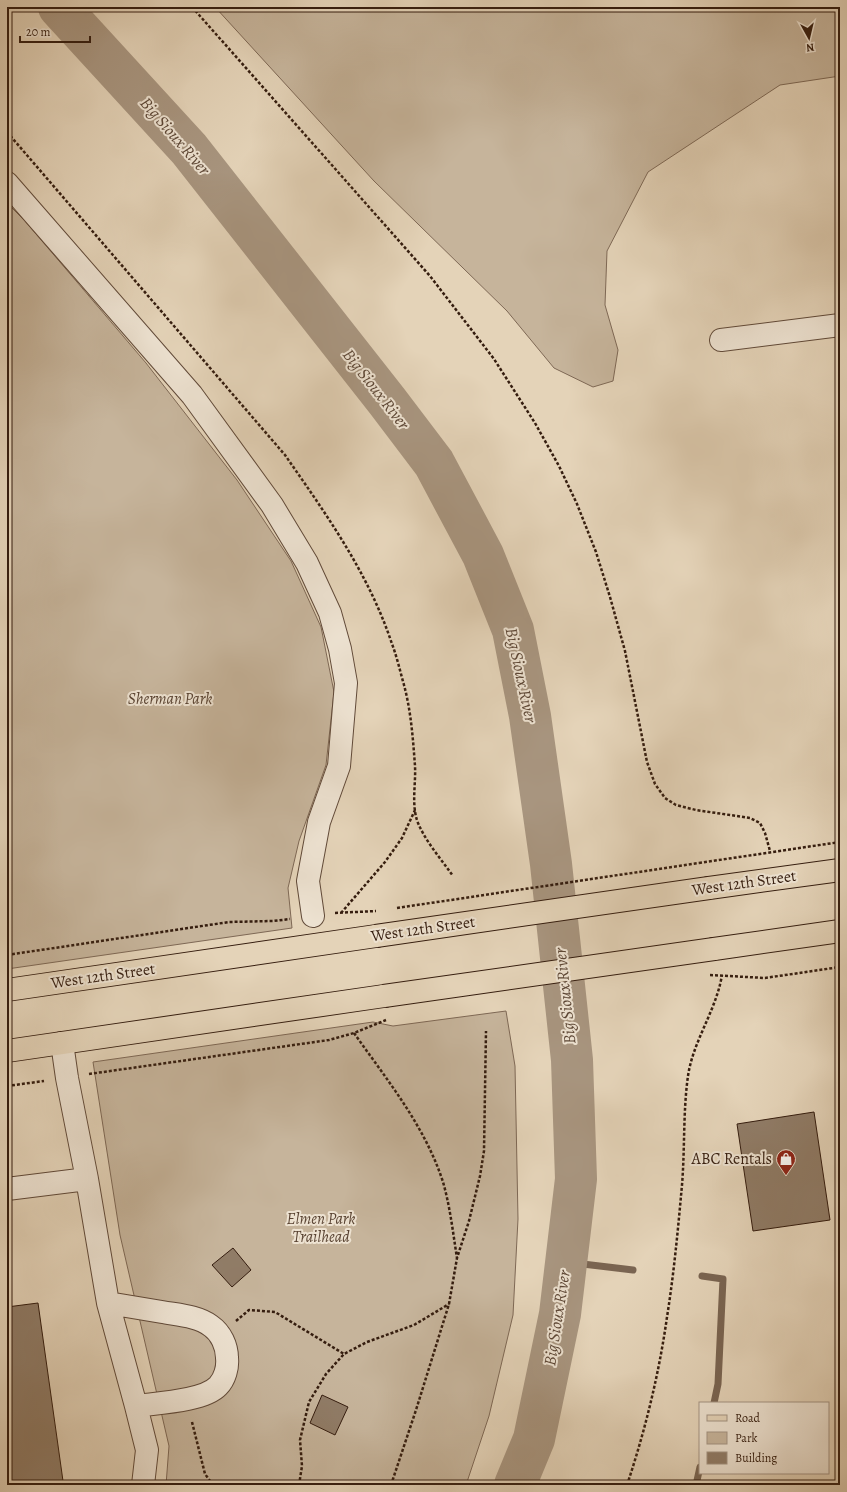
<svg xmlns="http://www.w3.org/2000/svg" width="847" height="1492" font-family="Alegreya,serif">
<rect width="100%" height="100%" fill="#e4d3b8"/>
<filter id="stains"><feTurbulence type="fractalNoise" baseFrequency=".005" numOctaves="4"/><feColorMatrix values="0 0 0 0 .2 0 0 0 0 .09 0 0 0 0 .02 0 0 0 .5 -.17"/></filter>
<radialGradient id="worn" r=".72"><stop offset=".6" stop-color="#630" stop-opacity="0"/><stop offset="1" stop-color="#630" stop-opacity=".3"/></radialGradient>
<path fill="#c6b49b" stroke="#7e6855" d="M215,7h625v69l-60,9 -132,87 -41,79 -2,54 13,45 -5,31 -20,6 -39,-19 -47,-57 -133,-130z
M7,203l18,18 121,142 91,117 54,81 30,66 13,65 -8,73 -27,76 -11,47 4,40 -285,41z
M506,1011l9,55 3,153 -5,96 -24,101 -23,69h-300l3,-39 -49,-211 -27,-173 280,-40 20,4z"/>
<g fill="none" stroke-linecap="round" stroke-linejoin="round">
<path stroke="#7a6552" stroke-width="7" d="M566,1262l67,8
M702,1276l21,3 -5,105 -4,19
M696,1485l4,-18"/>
<path stroke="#a8957f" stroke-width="42" d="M59,7l130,142 198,252 47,62 49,92 30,75 17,86 21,148 21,196 4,119 -16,135 -26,125 -19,46"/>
</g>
<path fill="#907c67" stroke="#351d0f" d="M814,1112l16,108 -77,11 -16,-107z
M233,1248l18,22 -19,17 -20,-22z
M38,1303l25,178 -30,4h-26v-178z
M322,1395l26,12 -13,28 -25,-12z"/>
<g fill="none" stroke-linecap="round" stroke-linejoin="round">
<defs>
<path id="minor" d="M7,183l185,212 80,110 35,58 23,50 10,36 6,34 -7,83 -20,56 -11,59 5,35
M721,340l119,-15
M62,1043l5,35 20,101 21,124 28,103 11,44 -4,35
M7,1189l80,-10
M108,1303c18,3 36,6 54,9 16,3 36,4 49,14 10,7 16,20 16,32 1,9 -2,21 -9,28 -14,15 -61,17 -82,20"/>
<path id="major" d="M709,888l131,-18
M714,949l126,-18
M7,990l369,-54
M7,1051l377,-55"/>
</defs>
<use href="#minor" stroke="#614a39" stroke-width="24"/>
<use href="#major" stroke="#351d0f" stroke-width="24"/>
<path stroke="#351d0f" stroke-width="2.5" stroke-dasharray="3 2" stroke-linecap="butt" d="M192,7l238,269 64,83 41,64 24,43 18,38 19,48 14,45 15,54 22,111 8,22 10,14 11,7 20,5 54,8 10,5 5,10 5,18
M7,132l278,323c41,59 84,119 107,189 5,13 8,27 12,41 7,26 9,54 11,81 1,18 -4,39 3,57 8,19 23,36 35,53
M699,863l141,-21
M335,913l41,-2
M341,913l44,-51 17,-24 13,-28
M7,955l222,-33 44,-1 17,-2
M710,975l55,3 75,-11
M354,1033c33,47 71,93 89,149 7,24 10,51 14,76
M89,1074l240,-34 25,-7 32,-13
M7,1086l37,-5
M236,1321l13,-11 26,2 69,42
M192,1422l13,52 8,11
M299,1485l3,-19 -2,-26 9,-38 17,-28 18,-20 23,-12 47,-17 35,-21
M391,1485l25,-75 33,-106 8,-46 12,-37 11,-45 4,-25 2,-120
M627,1485c18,-54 32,-111 40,-168 7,-44 11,-88 15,-132 3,-37 1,-74 6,-109 5,-35 28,-65 34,-101"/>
<use href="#minor" stroke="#ede2d1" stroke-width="22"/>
<use href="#major" stroke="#e4d3b8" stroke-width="22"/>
<defs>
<path id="major-bridge" d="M376,936l333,-48
M384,996l330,-47"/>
</defs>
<use href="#major-bridge" stroke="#351d0f" stroke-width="24" stroke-linecap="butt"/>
<path stroke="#351d0f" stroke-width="2.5" stroke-dasharray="3 2" stroke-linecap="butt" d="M397,908l302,-45"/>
<use href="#major-bridge" stroke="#e4d3b8" stroke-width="22"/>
</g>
<defs>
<symbol id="shop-pin" viewBox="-11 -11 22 30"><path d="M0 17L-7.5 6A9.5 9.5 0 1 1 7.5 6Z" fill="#8f2418" stroke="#ede2d1"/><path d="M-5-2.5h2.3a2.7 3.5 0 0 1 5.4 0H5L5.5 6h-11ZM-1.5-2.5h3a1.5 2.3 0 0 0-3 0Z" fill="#fff"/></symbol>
</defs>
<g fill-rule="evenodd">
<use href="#shop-pin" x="775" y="1148" width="22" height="30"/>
</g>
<g text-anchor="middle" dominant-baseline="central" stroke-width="4" stroke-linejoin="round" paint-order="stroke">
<g font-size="16" font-style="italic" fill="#594332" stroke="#ede2d1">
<text x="170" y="699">Sherman Park</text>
<text x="321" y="1219">Elmen Park<tspan x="321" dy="18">Trailhead</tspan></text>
</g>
<g font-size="16" fill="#351d0f" stroke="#ede2d1">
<text transform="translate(744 883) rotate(-8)">West 12th Street</text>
<text transform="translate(423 929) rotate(-8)">West 12th Street</text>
<text transform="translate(103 976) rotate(-8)">West 12th Street</text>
</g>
<g font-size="16" fill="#351d0f" stroke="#ede2d1" text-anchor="end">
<text x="772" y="1159">ABC Rentals</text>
</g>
<g font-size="17" font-style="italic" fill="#5d4736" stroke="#ede2d1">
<text transform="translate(175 136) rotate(49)">Big Sioux River</text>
<text transform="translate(376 389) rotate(52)">Big Sioux River</text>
<text transform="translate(521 675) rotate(78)">Big Sioux River</text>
<text transform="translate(565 996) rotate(-96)">Big Sioux River</text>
<text transform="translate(557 1318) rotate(-81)">Big Sioux River</text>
</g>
</g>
<rect width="847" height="1492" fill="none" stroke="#e4d3b8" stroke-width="24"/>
<rect x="8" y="8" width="831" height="1476" fill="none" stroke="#351d0f" stroke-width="2"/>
<rect x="12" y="12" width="823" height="1468" fill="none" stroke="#351d0f"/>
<rect x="699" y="1402" width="130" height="72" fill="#ede2d1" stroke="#a39383"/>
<rect x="707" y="1415" width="20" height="6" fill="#e4d3b8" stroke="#a39383"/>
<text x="735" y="1422" font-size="12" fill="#351d0f">Road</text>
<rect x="707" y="1432" width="20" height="12" fill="#c6b49b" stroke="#a39383"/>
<text x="735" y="1442" font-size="12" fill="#351d0f">Park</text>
<rect x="707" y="1452" width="20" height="12" fill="#907c67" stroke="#a39383"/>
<text x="735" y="1462" font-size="12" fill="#351d0f">Building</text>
<g transform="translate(809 38) rotate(172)" stroke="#ede2d1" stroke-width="3" paint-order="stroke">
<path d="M0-3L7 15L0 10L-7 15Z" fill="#351d0f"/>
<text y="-6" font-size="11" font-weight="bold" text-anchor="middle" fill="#351d0f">N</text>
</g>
<path d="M20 36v6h70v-6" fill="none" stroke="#351d0f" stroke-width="2"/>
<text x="26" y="36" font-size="12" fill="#351d0f" stroke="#ede2d1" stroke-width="3" paint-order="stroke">20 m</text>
<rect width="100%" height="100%" filter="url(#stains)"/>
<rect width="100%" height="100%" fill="url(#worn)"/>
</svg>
